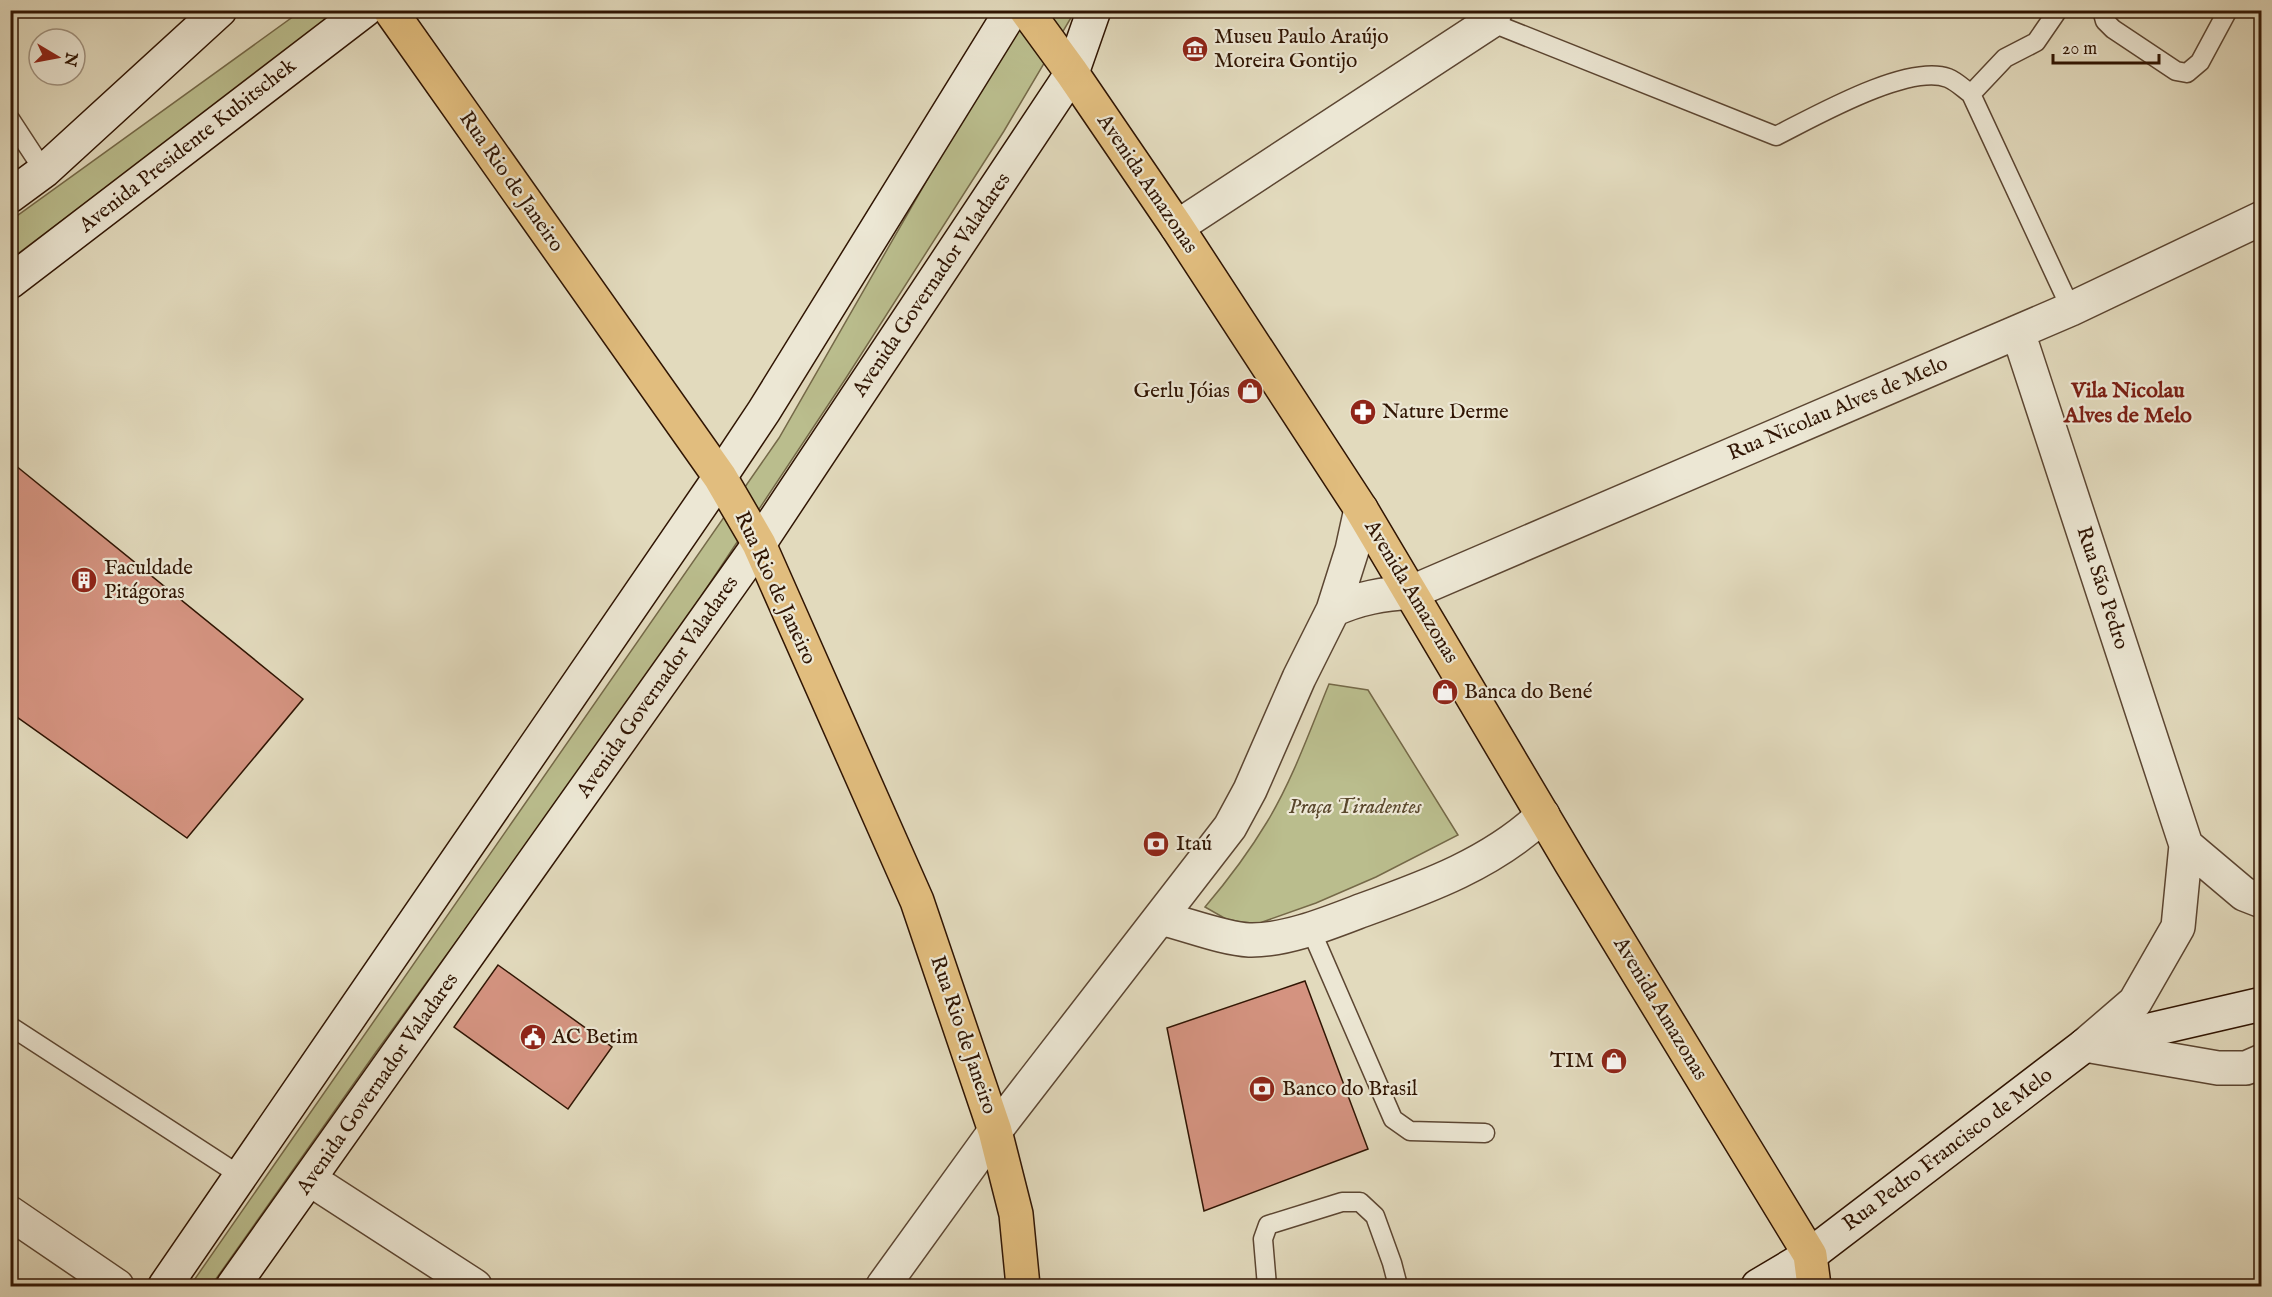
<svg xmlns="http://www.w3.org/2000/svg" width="2272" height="1297" font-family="'IM FELL English',serif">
<rect width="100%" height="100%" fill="#e2dabd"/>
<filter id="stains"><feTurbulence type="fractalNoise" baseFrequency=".00333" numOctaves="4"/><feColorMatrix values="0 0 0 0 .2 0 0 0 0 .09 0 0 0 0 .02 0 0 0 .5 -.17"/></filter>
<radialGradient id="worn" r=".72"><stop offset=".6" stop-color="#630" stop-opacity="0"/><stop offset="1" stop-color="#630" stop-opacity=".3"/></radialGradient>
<path fill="#babd8d" stroke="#756948" stroke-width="1.5" d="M301,11h39l-329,248 -1,-38z
M1024,11h51l-71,120 -158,247 -207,312 -263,362 -165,234h-21l589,-848z
M1329,684l39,6 90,145 -82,42 -60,26 -62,22 -28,-6 -21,-12c23,-27 44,-55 62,-85 26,-43 43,-92 62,-138z"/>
<path fill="#d49380" stroke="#301503" stroke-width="1.5" d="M10,461l293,238 -116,139 -177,-126z
M498,965l114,82 -44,62 -114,-82z
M1305,981l63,168 -164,62 -37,-183z"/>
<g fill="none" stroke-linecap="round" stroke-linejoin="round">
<defs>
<path id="lane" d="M2102,10l3,11 8,8 63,42 11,2 13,-11 28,-52
M1490,22l286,114c38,-19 132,-73 172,-58 8,3 16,11 23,16l100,215
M1971,94l34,-36 31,-16 22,-32
M10,119l34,52
M1310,928l83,191 17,12 75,2
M10,1026l231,150
M1267,1286l-4,-47 5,-14 74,-23h18l15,14 17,47 6,23"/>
<path id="street" d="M1177,227l313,-205 6,-12
M2018,332l168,513 -8,82 -43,75 -50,43
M1333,610c26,-12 50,-16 79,-18l659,-283 191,-91
M2186,845l58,49 18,7
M1160,918c26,6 64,21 89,22 36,1 80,-17 114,-30 64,-23 130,-47 180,-95
M2085,1045l133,23h28l16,-7
M311,1180l164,106
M10,1213l107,73
M883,1286l112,-155 235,-304 20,-37 49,-112 34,-68 19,-60 9,-41"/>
<path id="secondary" d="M10,196l34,-25 176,-161
M10,282l355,-272
M165,1286l555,-809 44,-66 248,-401
M233,1286l526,-742 313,-471 22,-63
M1758,1286l52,-31 275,-210 177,-41"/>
<path id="primary" d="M390,10l330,467 39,67 158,357 78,230 21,83 7,72
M1026,10l46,63 105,154 184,282 210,354 239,392 4,31"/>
</defs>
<use href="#lane" stroke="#5c4632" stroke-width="21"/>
<use href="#street" stroke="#5c4632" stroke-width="36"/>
<use href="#secondary" stroke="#301503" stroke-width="36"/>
<use href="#primary" stroke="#301503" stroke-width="36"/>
<use href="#lane" stroke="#ece7d4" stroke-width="18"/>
<use href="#street" stroke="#ece7d4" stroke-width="33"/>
<use href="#secondary" stroke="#ece7d4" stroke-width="33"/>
<use href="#primary" stroke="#e1bd7e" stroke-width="33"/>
</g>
<defs>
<symbol id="museum-disc" viewBox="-11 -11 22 22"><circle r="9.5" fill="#8f2418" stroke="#ece7d4"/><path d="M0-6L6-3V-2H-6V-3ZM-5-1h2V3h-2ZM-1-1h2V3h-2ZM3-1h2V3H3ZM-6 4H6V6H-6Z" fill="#fff"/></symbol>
<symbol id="shop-disc" viewBox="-11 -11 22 22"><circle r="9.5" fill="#8f2418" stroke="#ece7d4"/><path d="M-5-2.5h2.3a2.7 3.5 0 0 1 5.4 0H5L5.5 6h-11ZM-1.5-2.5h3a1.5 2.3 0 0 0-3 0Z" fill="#fff"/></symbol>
<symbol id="pharmacy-disc" viewBox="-11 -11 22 22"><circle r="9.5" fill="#8f2418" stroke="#ece7d4"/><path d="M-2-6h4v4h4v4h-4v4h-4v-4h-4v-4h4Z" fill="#fff"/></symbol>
<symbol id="building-disc" viewBox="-11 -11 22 22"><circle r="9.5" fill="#8f2418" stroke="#ece7d4"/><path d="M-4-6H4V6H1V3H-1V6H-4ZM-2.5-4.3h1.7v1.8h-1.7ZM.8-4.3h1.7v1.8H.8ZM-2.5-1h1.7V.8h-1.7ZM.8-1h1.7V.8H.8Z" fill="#fff"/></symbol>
<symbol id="bank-disc" viewBox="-11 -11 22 22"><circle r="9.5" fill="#8f2418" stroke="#ece7d4"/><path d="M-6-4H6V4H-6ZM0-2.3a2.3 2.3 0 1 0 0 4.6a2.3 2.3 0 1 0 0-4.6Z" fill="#fff"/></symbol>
<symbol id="civic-disc" viewBox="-11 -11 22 22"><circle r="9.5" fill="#8f2418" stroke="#ece7d4"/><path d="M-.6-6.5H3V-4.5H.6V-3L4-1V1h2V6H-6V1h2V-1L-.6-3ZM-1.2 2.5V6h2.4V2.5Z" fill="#fff"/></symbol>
</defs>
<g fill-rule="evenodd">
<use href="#museum-disc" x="1180" y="34" width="30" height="30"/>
<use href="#shop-disc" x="1235" y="376" width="30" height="30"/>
<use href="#pharmacy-disc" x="1348" y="397" width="30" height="30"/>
<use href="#building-disc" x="69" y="565" width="30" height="30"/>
<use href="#shop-disc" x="1430" y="677" width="30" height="30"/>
<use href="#bank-disc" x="1141" y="829" width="30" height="30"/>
<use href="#civic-disc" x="518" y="1022" width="30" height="30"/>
<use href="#shop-disc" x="1599" y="1046" width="30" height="30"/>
<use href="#bank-disc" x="1247" y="1074" width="30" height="30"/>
</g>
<g text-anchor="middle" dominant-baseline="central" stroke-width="4.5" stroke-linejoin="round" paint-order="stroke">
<g font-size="21" fill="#301503" stroke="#ece7d4" text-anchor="start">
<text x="1214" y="37">Museu Paulo Araújo<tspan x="1214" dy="24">Moreira Gontijo</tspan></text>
<text x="1230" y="391" text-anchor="end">Gerlu Jóias</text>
<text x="1382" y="412">Nature Derme</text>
<text x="104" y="568">Faculdade<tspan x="104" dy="24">Pitágoras</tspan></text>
<text x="1464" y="692">Banca do Bené</text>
<text x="1176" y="844">Itaú</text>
<text x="552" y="1037">AC Betim</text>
<text x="1594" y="1061" text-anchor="end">TIM</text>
<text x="1282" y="1089">Banco do Brasil</text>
</g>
<g font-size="21" fill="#301503" stroke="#ece7d4">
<text transform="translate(188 146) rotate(-38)">Avenida Presidente Kubitschek</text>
<text transform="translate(511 182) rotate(55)">Rua Rio de Janeiro</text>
<text transform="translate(1147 184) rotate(56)">Avenida Amazonas</text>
<text transform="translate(932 285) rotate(-56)">Avenida Governador Valadares</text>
<text transform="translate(1838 409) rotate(-23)">Rua Nicolau Alves de Melo</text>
<text transform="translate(775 588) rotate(65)">Rua Rio de Janeiro</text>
<text transform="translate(2102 588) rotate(72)">Rua São Pedro</text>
<text transform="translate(1411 592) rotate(59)">Avenida Amazonas</text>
<text transform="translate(658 687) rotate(-55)">Avenida Governador Valadares</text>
<text transform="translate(1660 1009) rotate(59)">Avenida Amazonas</text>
<text transform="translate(963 1035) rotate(71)">Rua Rio de Janeiro</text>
<text transform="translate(378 1084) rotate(-55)">Avenida Governador Valadares</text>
<text transform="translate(1948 1150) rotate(-37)">Rua Pedro Francisco de Melo</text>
</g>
<g font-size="21" font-style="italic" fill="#59472c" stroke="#ece7d4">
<text x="1355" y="807">Praça Tiradentes</text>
</g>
<g font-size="22" font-weight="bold" fill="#7a1f14" stroke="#ece7d4">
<text x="2128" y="391">Vila Nicolau<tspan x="2128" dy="25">Alves de Melo</tspan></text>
</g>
</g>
<rect width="2272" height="1297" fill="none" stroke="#e2dabd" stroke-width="36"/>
<rect x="12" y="12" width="2248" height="1273" fill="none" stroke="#301503" stroke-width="3"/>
<rect x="18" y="18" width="2236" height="1261" fill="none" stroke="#301503" stroke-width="1.5"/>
<g transform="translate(57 57) rotate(100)"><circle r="28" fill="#ece7d4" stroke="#a19380" stroke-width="1.5"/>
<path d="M0-4.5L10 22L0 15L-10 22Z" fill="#8f2418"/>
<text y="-9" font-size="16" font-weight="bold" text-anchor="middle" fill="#301503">N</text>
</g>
<path d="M2053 54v9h106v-9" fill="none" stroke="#301503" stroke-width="3"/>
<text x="2062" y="54" font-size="18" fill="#301503" stroke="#ece7d4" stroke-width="4.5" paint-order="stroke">20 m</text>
<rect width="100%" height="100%" filter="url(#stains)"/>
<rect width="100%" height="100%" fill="url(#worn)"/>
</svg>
